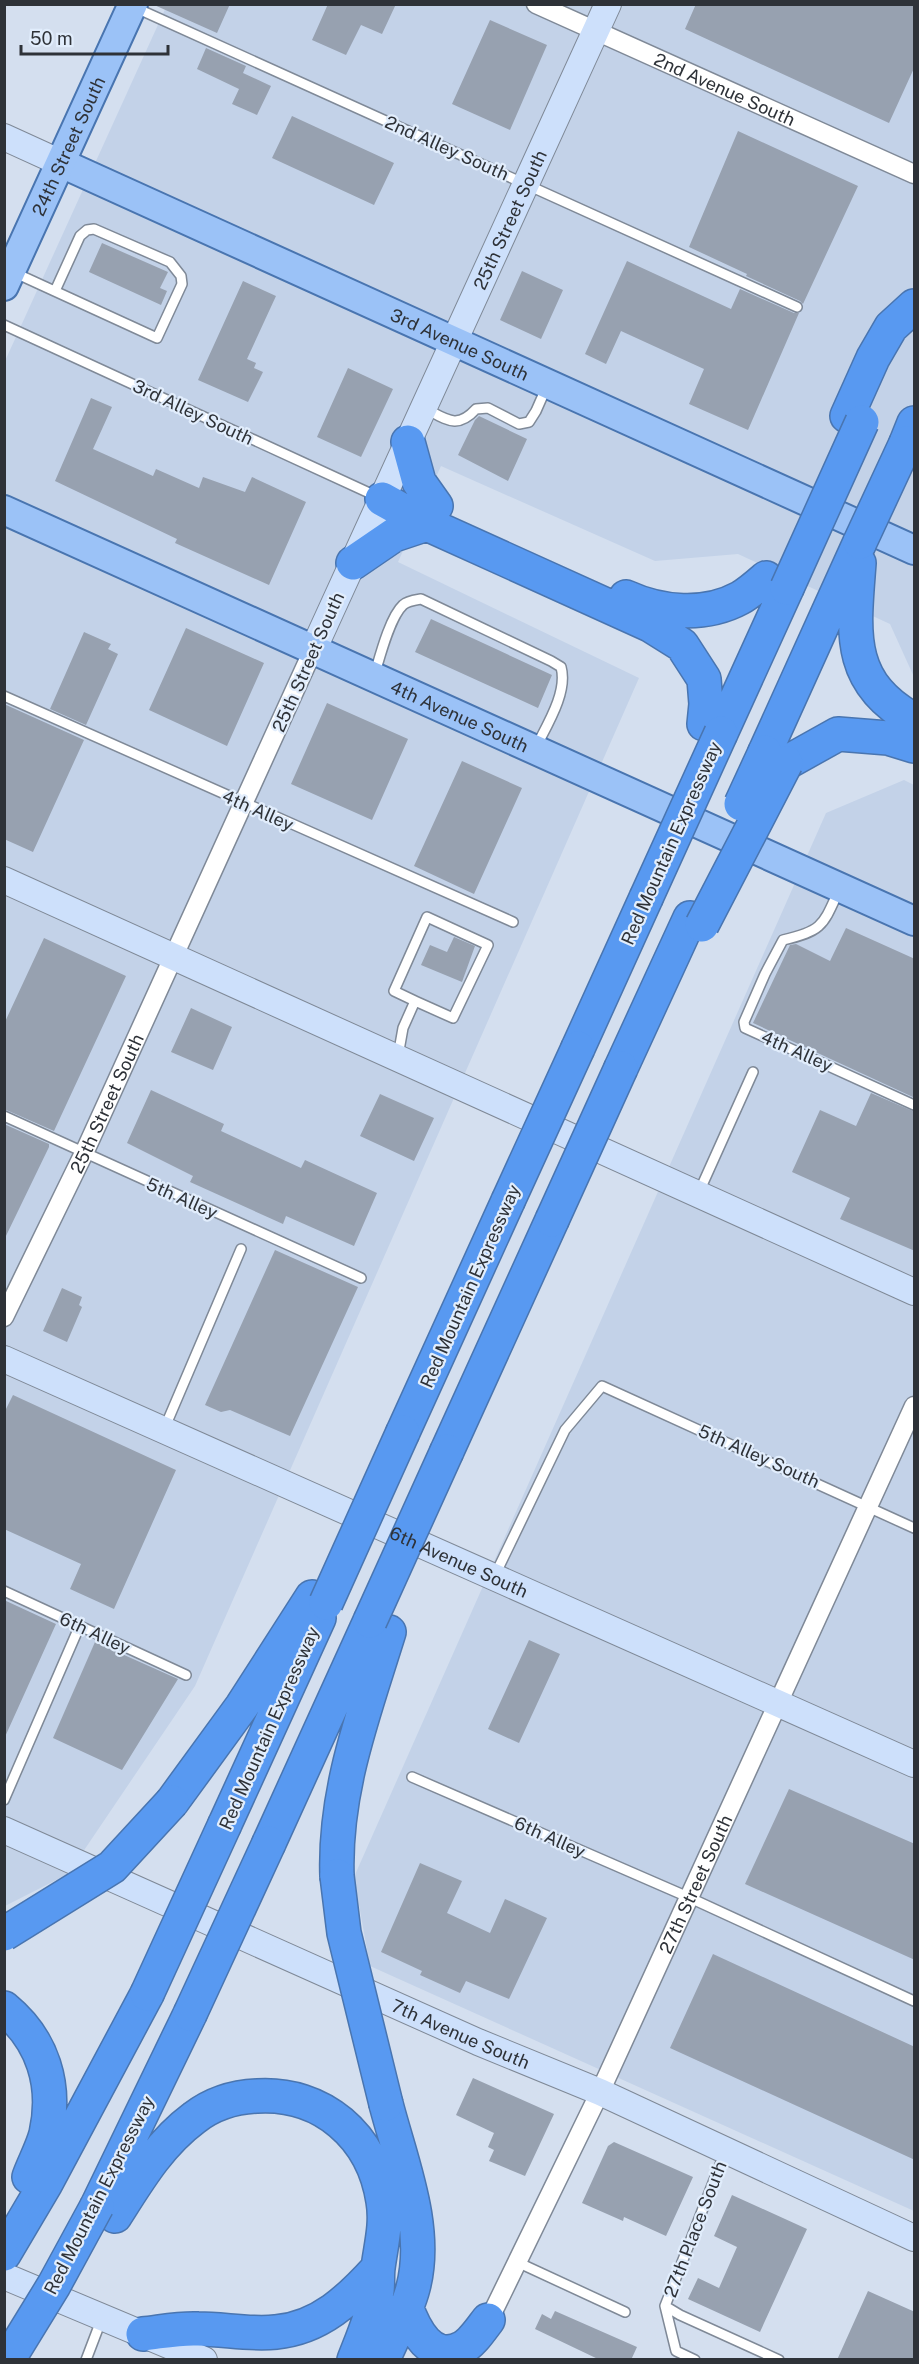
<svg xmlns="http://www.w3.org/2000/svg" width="919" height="2364" font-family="'Public Sans',sans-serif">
<rect width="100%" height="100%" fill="#d4dfef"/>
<path fill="#c3d2e8" d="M167,5h747v672l-24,-53 -152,-70 -83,7 -214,-95 -43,96 241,116 -444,1008 -127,188 -63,32v-1545z
M904,780l10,5v1426l-544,-245 -16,-89 472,-1064z"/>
<path fill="#97a1b0" d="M152,4h78l-13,29z
M328,4h68l-14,30 -21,-9 -15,30 -34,-15z
M696,4h219v62l-26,57 -204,-94z
M490,20l57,25 -37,85 -58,-26z
M206,48l40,18 -3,7 28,13 -14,29 -25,-11 7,-15 -42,-20z
M292,116l102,47 -20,42 -102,-47z
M738,131l120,55 -55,118 -3,-3 -54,-25 1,-2 -58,-27z
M102,243l66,29 -8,16 7,3 -6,14 -72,-33z
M627,261l104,48 9,-20 54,24h5l-51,117 -59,-26 15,-35 -83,-38 -15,33 -21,-10z
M522,271l41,19 -22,49 -41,-19z
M243,281l33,15 -29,63 9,4 -2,5 9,4 -15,30 -50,-22z
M348,368l45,21 -32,68 -44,-20z
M91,398l21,9 -19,42 60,27 3,-7 43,19 4,-11 42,15 7,-15 54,25 -37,83 -94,-42 2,-4 -122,-58z
M479,416l48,23 -19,42 -50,-26 17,-35z
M431,619l121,56 -14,33 -123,-56z
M186,628l78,35 -37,83 -78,-36z
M84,632l27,12 -3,5 10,5 -32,71 -36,-16z
M327,703l81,36 -36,81 -81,-36z
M4,704l80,36 -51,112 -29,-13z
M462,761l60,27 -48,106 -60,-28z
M846,928l69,31v139l-162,-75 37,-78 6,-1 34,17z
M454,937l21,9 -13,36 -41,-17 9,-20 17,7z
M44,938l82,38 -72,155 -50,-22v-85z
M191,1008l41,19 -19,43 -42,-18z
M151,1090l73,34 -3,7 80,37 4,-8 72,33 -23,53 -68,-30 -3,8 -93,-42 3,-6 -66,-33z
M871,1093l44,19v139l-75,-32 10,-21 -58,-26 28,-62 36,16z
M380,1094l54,24 -20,43 -54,-25z
M4,1124l45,20v3l-45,93z
M275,1250l83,37 -68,149 -60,-26 -9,2 -16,-7z
M62,1288l20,9 -3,8 3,2 -15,35 -24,-11z
M13,1395l163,75 -62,139 -44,-20 11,-25 -77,-35v-116z
M4,1600l52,24 -52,115z
M529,1640l31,14 -41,89 -31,-14z
M95,1642l83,37 -56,91 -69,-32z
M789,1789l126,55v116l-170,-76z
M420,1863l42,18 -15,32 43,20 15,-34 42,19 -38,81 -43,-18 -6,12 -40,-18 2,-4 -41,-19z
M713,1954l202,93v113l-245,-112z
M473,2078l81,36 -29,62 -36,-15 5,-11 -6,-3 6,-14 -38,-18z
M614,2142l79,35 -27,59 -42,-19 -1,4 -41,-18 26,-57z
M732,2195l75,34 -47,103 -72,-33 10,-21 21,10 18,-41 -23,-11z
M868,2291l47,21v48h-78z
M555,2311l82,36 -6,13h-31l-65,-31 7,-15 9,5z"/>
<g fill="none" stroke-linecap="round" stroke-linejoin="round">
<defs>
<path id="lane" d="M136,8l661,299
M13,272l144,66 25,-54 -1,-8 -11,-14 -76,-33 -7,1 -7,6 -25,55
M4,325l374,172
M424,408c22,11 33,22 52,1l12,-1 31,16 10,-2 7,-11 11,-25
M375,673c5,-17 15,-56 28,-68 4,-4 12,-5 18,-6l130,62 10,6c7,25 -14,58 -25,80
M4,696l509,226
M839,890c-16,35 -16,41 -56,50l-18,34 -21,48 1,6 169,77
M398,1056l5,-28 12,-27 -21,-10 33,-74 61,28 -35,73 -38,-17
M4,1116l357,162
M699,1192l54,-120
M165,1427l76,-178
M495,1575l70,-145 37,-44 312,142
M4,1591l182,84
M412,1777l276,120 226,104
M4,1800l76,-175
M517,2262l108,50
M665,2306l60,-154
M665,2306l15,9 99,45
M665,2306l11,45 19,9
M86,2360l16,-42"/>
<g id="street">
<path id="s1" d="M536,4l378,170"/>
<path id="s2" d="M4,1317l81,-166 229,-503"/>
<path id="s3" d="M486,2326l114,-234 314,-686"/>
</g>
<g id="secondary">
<path d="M4,137l57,26"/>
<path id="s4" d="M314,648l294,-644"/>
<path d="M4,880l910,412"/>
<path id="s5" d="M4,1359l910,405"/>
<path id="s6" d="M4,1830l474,212 122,50 314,146"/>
<path d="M4,2276l200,84"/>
</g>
<g id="primary">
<path id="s7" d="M61,163l853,387"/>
<path id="s8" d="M4,286l129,-282"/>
<path id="s9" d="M4,510l910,411"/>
</g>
<path id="highway" d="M847,416l26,-58 18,-31 23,-21
M408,442l11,40 17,24
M906,443l8,-20
M382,499l45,25 223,101 32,20 22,34 2,25 -2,20
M353,563l41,-28 33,-11
M859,563c-5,68 -14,119 55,157
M626,597c35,16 79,20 114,1 9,-5 18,-13 26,-20
M721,733l66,-145
M765,752l95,-210
M786,763l52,-29 50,4 26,8
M578,1048l68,-150
M621,1068l69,-150
M403,1432l105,-231
M447,1451l105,-231
M172,1802l70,-96 70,-109
M225,1824l94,-206
M269,1843l101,-222
M337,1876c-3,-86 27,-163 52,-244
M4,2008c39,32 53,77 42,126 -4,15 -12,29 -17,43
M97,2206l93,-192
M115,2216c23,-36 44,-72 79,-98 18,-14 40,-21 63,-22 65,-4 116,40 126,105 4,23 -2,44 -5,67 -1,8 0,15 -1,23 -4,23 -14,46 -23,69
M4,2254l42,-71 101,-189
M406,2306c8,23 25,58 56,42 10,-5 19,-19 26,-28
M143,2334c18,-2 37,-6 55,-5 26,0 52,6 78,3 44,-4 74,-33 102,-64
M383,2360c10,-24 24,-48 30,-72 16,-60 -12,-126 -27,-184"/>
</defs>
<use href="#lane" stroke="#7f8997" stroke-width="12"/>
<use href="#street" stroke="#7f8997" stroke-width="21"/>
<use href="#secondary" stroke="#7f8997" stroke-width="28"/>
<use href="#primary" stroke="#4975b0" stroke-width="32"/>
<use href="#highway" stroke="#4975b0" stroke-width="36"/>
<use href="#lane" stroke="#fff" stroke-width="9"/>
<use href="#street" stroke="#fff" stroke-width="18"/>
<use href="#secondary" stroke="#cde0fb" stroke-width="26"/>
<use href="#primary" stroke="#9bc2f7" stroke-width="28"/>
<use href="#highway" stroke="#5899f1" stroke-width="33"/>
<defs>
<path id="highway-bridge" d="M860,542l46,-99
M787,588l75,-166
M741,804l24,-52
M646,898l75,-165
M702,925l84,-162
M508,1201l70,-153
M552,1220l69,-152
M326,1603l77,-171
M370,1621l77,-170
M337,1876l7,57 42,171
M4,1934l108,-67 60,-65
M147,1994l78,-170
M190,2014l79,-171
M8,2360l46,-75 43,-79"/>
</defs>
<use href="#highway-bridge" stroke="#4975b0" stroke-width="36" stroke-linecap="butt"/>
<use href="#highway-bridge" stroke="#5899f1" stroke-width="33"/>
</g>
<g text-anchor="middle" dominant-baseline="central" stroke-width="4.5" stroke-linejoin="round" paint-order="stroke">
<g font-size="18" fill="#2e3238" stroke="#e1edfc">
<text stroke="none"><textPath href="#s1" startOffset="207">2nd Avenue South</textPath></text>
<text stroke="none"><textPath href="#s8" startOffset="154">24th Street South</textPath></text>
<text transform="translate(447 148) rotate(24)">2nd Alley South</text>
<text stroke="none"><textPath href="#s4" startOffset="471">25th Street South</textPath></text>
<text stroke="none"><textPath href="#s7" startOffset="438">3rd Avenue South</textPath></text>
<text transform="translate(193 412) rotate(25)">3rd Alley South</text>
<text transform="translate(308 662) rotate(-66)">25th Street South</text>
<text stroke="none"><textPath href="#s9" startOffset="500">4th Avenue South</textPath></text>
<text transform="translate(258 810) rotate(24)">4th Alley</text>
<text transform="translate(671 843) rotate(-66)">Red Mountain Expressway</text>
<text transform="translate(797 1051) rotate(24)">4th Alley</text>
<text stroke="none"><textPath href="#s2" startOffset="237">25th Street South</textPath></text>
<text transform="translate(182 1198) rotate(24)">5th Alley</text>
<text transform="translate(470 1286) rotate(-66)">Red Mountain Expressway</text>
<text transform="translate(759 1456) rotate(24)">5th Alley South</text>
<text stroke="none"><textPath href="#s5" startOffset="498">6th Avenue South</textPath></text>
<text transform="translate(95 1633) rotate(25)">6th Alley</text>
<text transform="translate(269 1728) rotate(-66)">Red Mountain Expressway</text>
<text transform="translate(550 1837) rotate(24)">6th Alley</text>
<text stroke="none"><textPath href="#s3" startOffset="489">27th Street South</textPath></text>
<text stroke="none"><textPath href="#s6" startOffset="500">7th Avenue South</textPath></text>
<text transform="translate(99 2195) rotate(-63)">Red Mountain Expressway</text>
<text transform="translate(695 2229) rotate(-69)">27th Place South</text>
</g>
</g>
<rect width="919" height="2364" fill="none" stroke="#2e3238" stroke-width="12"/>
<path d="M21 45v9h147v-9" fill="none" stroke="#2e3238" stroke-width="3"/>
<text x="30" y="45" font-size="18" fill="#2e3238" stroke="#e1edfc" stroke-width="4.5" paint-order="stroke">50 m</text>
</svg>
